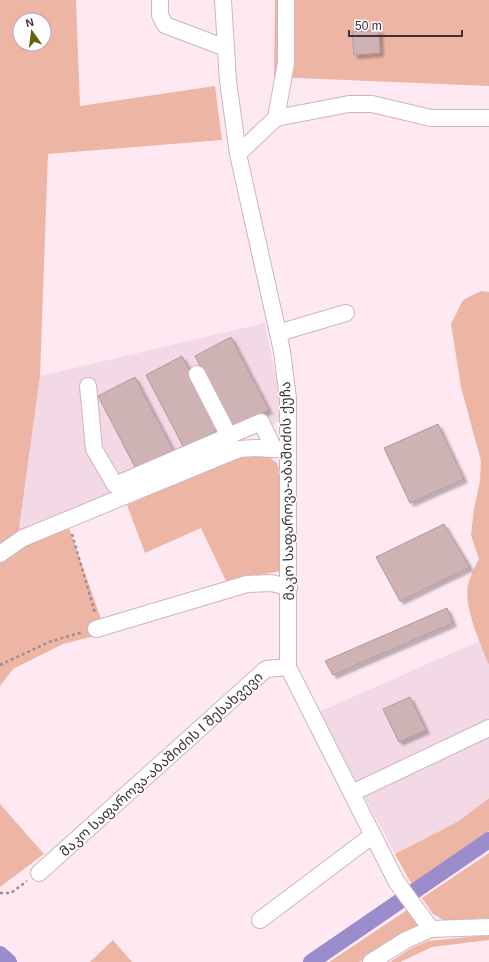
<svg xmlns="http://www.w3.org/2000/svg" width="489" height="962" font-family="Helvetica,'Noto Sans Georgian',sans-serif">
<defs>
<filter id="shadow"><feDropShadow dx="3.5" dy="3.5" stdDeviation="1" flood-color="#0004"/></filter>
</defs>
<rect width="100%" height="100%" fill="#fee9f3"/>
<path fill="#f3d9e6" d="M265,323l16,78 -1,20 -213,92 -48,17 21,-154z
M479,641l10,24v133l-30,23 -64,33 -76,-142z"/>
<path fill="#edb6a4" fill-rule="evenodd" d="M0,0h76l4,106 135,-20 7,54 -174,14 -8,222 -21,153 48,-16 1,12 38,108 -43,11 -50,25 -13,17zM20,20h24v24h-24z
M275,0h214v86l-215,-9z
M481,291l8,1v373c-8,-19 -26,-60 -21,-80 2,-9 7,-18 11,-26l-8,-24 3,-26 6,-28 1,-20 -20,-74 -10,-63 12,-24z
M242,454l24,1 11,8 6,18 -2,90 -55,10 -25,-53 -56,25 -18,-48z
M489,798v33l-77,54 -17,-31 64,-33z
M0,804l44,50 -44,33z
M489,853v65l-44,3 -12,-7 -11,-16z
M407,910l11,14 -1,8 -58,30h-30z
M489,935v5l-57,7 -32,15h-10l20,-13 18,-8z
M113,940l19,22h-42z"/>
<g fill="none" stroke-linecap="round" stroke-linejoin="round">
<path stroke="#9b8ccc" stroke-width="16" d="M0,954l9,8
M311,962l178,-122"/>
</g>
<path fill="#ceb2b4" stroke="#b3989a" filter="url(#shadow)" d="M379,30l1,23 -26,2 -2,-23z
M231,337l38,73 -36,19 -38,-73z
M182,356l38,73 -36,19 -38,-73z
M135,377l38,73 -37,19 -38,-73z
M438,424l26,55 -54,24 -26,-55z
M444,524l26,43 -70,34 -24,-44z
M447,608l6,15 -120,52 -8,-14z
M410,697l16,33 -27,12 -16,-33z"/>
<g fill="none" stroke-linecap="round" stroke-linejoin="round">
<defs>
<path id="minor" d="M160,0v15l5,10 61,23
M223,0l5,81 10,73 44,197 6,48v268l108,214 35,48
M276,118l10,-55v-63
M238,154l38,-36 73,-14h23l59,14h58
M278,333l68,-20
M197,374l32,62
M88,386l6,63 21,36 146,-63 13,27
M0,554l23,-16 216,-89 17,-1 32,2
M96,629l151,-45 24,-1 18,4
M352,793l137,-65
M39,873l227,-204 22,-2
M260,920l113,-85
M371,962l35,-22 25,-11 58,-2"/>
</defs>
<use href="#minor" stroke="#cdb4c0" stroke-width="18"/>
<path stroke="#9c8d94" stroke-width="2.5" stroke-dasharray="3 3" stroke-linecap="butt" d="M72,534l23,79
M0,665l49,-23 34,-10
M0,893h11l16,-12"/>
<use href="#minor" stroke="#fff" stroke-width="16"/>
</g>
<g text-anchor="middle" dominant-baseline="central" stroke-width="3" stroke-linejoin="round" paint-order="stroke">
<g font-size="14" fill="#3c3237" stroke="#fdfdfd">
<text transform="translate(287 491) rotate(-91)">მაკო საფაროვა-აბაშიძის ქუჩა</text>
<text transform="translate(161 764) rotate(-42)">მაკო საფაროვა-აბაშიძის I შესახვევი</text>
</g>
</g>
<g transform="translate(32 32) rotate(346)"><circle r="19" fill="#fdfdfd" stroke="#b0acae"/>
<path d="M0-3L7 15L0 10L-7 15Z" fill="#5d6608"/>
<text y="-6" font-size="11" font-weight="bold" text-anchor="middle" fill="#3c3237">N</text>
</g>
<path d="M349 30v6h113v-6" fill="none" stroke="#3c3237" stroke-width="2"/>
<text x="355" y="30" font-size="12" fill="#3c3237" stroke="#fdfdfd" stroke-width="3" paint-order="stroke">50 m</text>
</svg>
